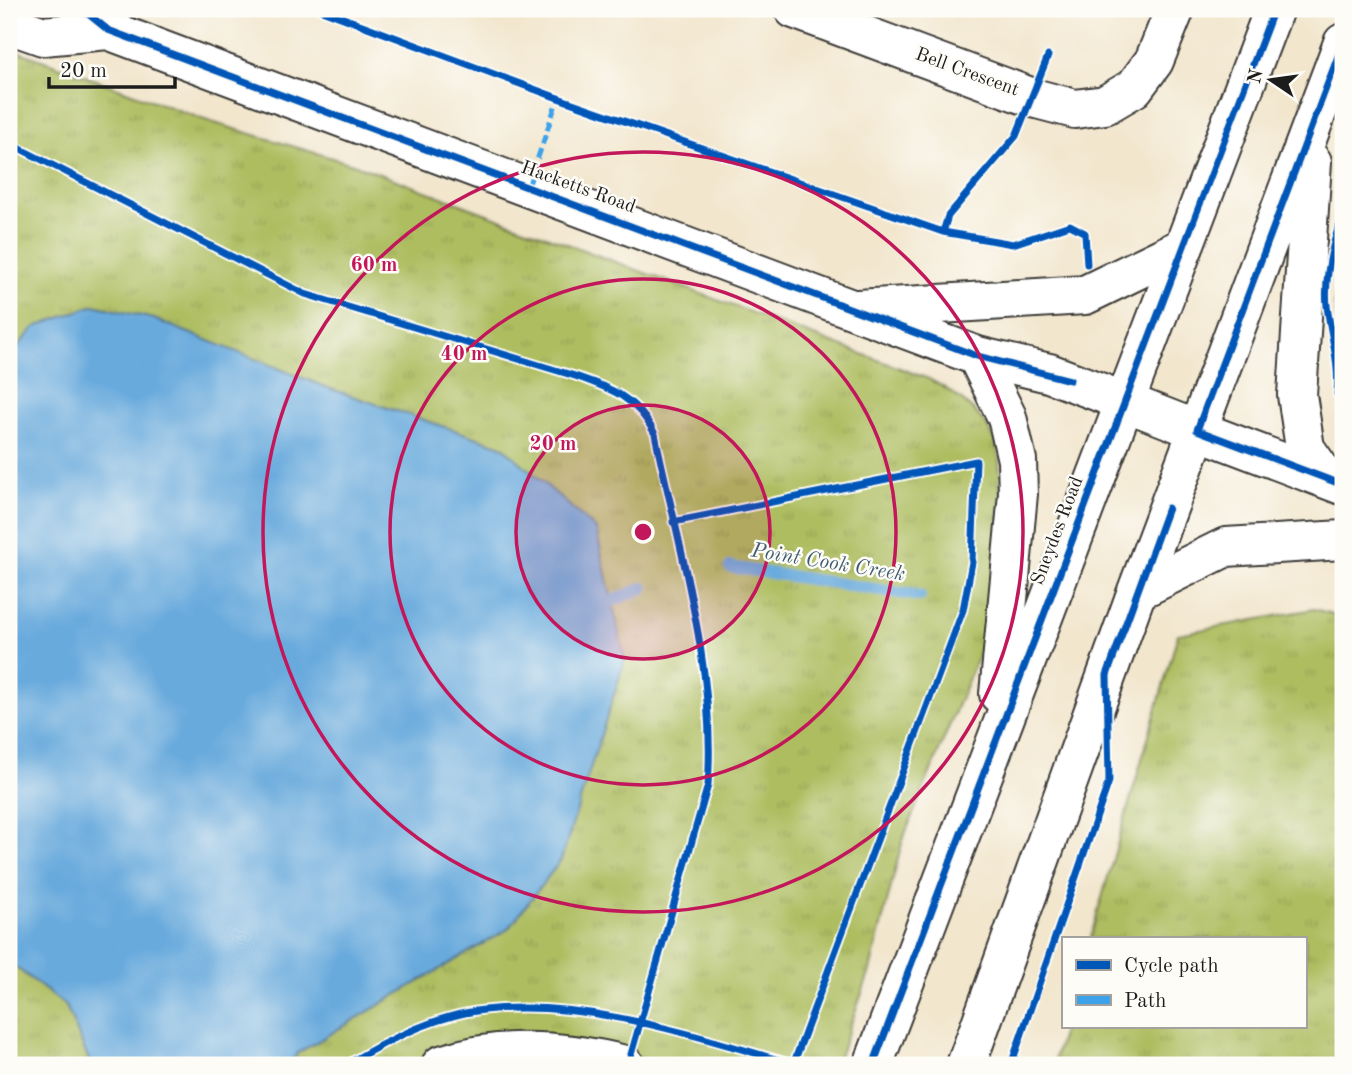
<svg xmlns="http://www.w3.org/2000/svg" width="1352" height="1074" font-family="'Old Standard TT',serif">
<defs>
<pattern id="grass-tufts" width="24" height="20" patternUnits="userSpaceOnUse" patternTransform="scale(1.75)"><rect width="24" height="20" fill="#aebd60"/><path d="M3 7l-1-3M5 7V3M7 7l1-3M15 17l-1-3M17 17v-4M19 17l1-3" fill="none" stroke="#95a253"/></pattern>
</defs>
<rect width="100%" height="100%" fill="#fdfcf7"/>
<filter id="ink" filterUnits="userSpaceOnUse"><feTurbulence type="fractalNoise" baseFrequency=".0143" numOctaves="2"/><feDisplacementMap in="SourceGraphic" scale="14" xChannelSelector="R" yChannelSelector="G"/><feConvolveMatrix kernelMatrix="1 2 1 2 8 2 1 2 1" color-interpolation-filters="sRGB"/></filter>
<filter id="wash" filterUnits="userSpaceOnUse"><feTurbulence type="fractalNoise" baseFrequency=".00686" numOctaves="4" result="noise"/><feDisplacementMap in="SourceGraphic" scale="28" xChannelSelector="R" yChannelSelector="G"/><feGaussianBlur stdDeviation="1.57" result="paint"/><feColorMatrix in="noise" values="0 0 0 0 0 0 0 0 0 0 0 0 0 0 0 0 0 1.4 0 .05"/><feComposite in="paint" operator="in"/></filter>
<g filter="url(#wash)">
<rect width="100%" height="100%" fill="#f2e6cd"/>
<path fill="url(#grass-tufts)" stroke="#656c3e" stroke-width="2" d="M9,48l199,73 148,44 573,214c26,14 57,35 67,65 11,33 -3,161 -12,197l-81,198 -34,135 -33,91h-168l-73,-18 -164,8 -23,10h-399z
M1343,243v105l-9,-44z
M1314,609l29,8v448h-290l11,-38h241v-88h-215l88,-305z"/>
<path fill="#69aadd" stroke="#42637c" stroke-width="2" d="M94,305l60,14 174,69 174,58 94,83 29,131 -64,200 -53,69 -210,124 -9,12h-198l-25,-59 -57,-44v-606l26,-29z"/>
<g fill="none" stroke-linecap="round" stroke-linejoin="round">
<path stroke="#69aadd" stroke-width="12" d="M730,567l190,29
M612,601l31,-13"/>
</g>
</g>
<g filter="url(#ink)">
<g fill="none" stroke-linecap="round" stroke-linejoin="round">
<defs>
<path id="minor" d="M82,9l26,21 869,326 72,17 74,28
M794,9l239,89 42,11 30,-4 29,-17 20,-27 21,-52
M9,24l34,12 65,-6
M1197,430l145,55
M441,1065c59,-20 124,-15 184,0"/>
<path id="major" d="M1312,162l-15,233 8,53 21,30
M858,309l227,-14 99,-48
M977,356l30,61 10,43 1,34 -19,200
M1123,401l74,29
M1137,591l89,-44 117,-7
M873,1065l401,-1056
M966,1065l171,-474 206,-548"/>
</defs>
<use href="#minor" stroke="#3c3a37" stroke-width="42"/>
<use href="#major" stroke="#3c3a37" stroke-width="42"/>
<use href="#minor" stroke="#fff" stroke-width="38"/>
<use href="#major" stroke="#fff" stroke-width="38"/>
<path stroke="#3da2ea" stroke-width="5" stroke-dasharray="10 5" stroke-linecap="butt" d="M528,187l30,-89"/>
<defs>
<path id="cycleway" d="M82,9l26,21 869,326 93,24
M319,9l239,89 385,134 70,12 57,-19 15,8 2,31
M1343,43l-146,387 146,55
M9,143l296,151 270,82c37,13 61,21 80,58 23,111 62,237 53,351l-80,280
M1343,214c-10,28 -19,62 -16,92 4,31 13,57 10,88l6,2
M943,232l5,-16 68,-80 32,-80
M673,522l303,-61 -4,101 -9,48 -170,455
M346,1065c41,-25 90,-50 138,-55 106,-11 209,26 309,54
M873,1065l401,-1056
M1011,1065l98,-284 -2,-106 61,-167"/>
</defs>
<use href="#cycleway" stroke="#fdfcf7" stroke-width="11"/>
<use href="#cycleway" stroke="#0057b8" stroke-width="7"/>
</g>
</g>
<circle cx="643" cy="532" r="127" fill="#c2185b" fill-opacity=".12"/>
<g fill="none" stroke="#c2185b" stroke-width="3.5">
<circle cx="643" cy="532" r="127"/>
<circle cx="643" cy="532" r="253"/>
<circle cx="643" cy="532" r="380"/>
</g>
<g text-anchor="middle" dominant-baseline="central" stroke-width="5" stroke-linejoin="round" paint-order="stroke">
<g font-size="19" fill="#1c1c1c" stroke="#fdfcf7">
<text transform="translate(967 73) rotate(20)">Bell Crescent</text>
<text transform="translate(578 188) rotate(20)">Hacketts Road</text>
<text transform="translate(1058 531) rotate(-69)">Sneydes Road</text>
</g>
<g font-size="21" font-style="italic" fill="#3f5c73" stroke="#fdfcf7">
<text transform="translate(828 563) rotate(9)">Point Cook Creek</text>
</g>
</g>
<circle cx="643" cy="532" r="10" fill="#c2185b" stroke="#fdfcf7" stroke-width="3.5"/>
<g font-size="21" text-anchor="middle" font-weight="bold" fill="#c2185b" stroke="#fdfcf7" stroke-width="5" stroke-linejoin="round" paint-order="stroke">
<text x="374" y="271">60 m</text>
<text x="464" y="360">40 m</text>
<text x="553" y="450">20 m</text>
</g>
<rect width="1352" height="1074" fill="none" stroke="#fdfcf7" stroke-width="35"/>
<rect x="1062" y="937" width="245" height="91" fill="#fdfcf7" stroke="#a3a29f" stroke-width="2"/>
<rect x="1076" y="960" width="35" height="10" fill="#0057b8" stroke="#a3a29f" stroke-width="2"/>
<text x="1124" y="972" font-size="21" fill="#1c1c1c">Cycle path</text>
<rect x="1076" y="995" width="35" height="10" fill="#3da2ea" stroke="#a3a29f" stroke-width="2"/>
<text x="1124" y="1007" font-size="21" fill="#1c1c1c">Path</text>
<g transform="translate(1271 80) rotate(283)" stroke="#fdfcf7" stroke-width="5" paint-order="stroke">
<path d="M0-5L12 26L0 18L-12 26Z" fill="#1c1c1c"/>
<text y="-10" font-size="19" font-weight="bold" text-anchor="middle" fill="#1c1c1c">N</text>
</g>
<path d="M49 77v10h126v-10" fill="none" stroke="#1c1c1c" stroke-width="3.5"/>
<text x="60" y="77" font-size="21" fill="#1c1c1c" stroke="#fdfcf7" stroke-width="5" paint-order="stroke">20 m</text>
</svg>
